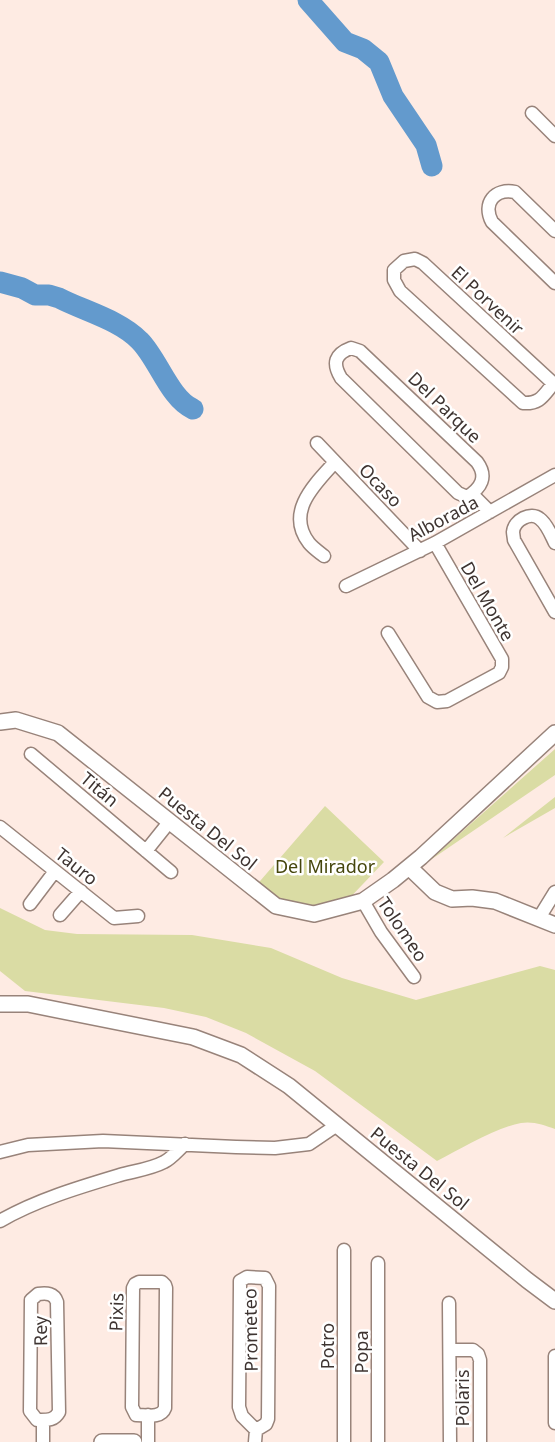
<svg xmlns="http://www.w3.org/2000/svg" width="555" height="1442" font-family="'Noto Sans',sans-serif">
<rect width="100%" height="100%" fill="#feebe3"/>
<path fill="#dadca4" d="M555,749v26l-126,86z
M555,797v11l-52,30z
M325,806l59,56 -43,45 -65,-1 -22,-18z
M0,908l45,22 32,4 115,1 79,13 71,30 74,22 124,-34 15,4v159c-11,-4 -22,-8 -34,-6 -26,5 -60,26 -84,38l-122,-90 -69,-38 -40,-16 -42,-9 -139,-17 -25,-20z"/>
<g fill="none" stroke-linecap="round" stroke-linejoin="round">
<path stroke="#639acd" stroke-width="21" d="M308,0l37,42 18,7 16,13 14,34 33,49 6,21
M0,282l22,6 13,7h14l10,3c25,13 61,22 81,43 18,18 30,58 53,68"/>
<defs>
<path id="minor" d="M532,113l23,23
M555,231l-40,-39c-20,-4 -33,11 -23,30l63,61
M351,348l9,3 117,111c11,15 4,26 -10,35l-9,-4 -117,-115c-9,-15 -6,-24 10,-30z
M553,384c-10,12 -13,20 -30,19l-123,-112 -6,-11v-10l10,-9 11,-2 8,4 132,122
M317,443l103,108
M472,494l18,18
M555,543c-4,-8 -8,-19 -15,-24 -9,-8 -26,1 -27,13 0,1 1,7 1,8l41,72
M324,556c-5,-4 -11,-8 -15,-13 -24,-31 6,-59 26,-81
M346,586l89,-43 120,-68
M388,633l40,64 9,5 10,-1 52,-28 3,-6v-8l-67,-116
M31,754l140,118
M0,827l114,91 24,-2
M146,851l24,-30
M363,901l18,31 33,45
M30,904l25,-33
M60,915l21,-24
M539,918l16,-26
M0,1152l28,-7 75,-4 133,6 39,1 34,-4 28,-19
M0,1221c36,-21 80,-34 120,-46 14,-4 31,-6 44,-13 8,-4 14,-12 21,-18
M139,1282h23l3,3 1,3 -1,120c-4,11 -19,7 -29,7l-4,-8 1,-119 2,-4z
M38,1294c9,-1 16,-1 19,8l2,110c-5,9 -12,8 -22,8l-7,-9 1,-111z
M449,1303l1,139
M450,1350h23l5,4 2,6v82
M555,1356v67
M43,1442v-22
M148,1442v-27
M255,1442l1,-12 10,-6 2,-5 1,-133 -4,-8 -18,-1 -7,4v5l-1,121 3,9 14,14
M344,1442v-192
M378,1442v-179"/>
<path id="tertiary" d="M0,722l16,-2 42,13 218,173 38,8 49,-13 30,-21 28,-23 134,-124
M409,867l26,25 17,7 20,-1 23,3 60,24
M0,1004h28l165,33 48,18 48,31 238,194 28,21
M102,1442h32"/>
</defs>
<use href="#minor" stroke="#98837a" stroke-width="15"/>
<use href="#tertiary" stroke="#98837a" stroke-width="18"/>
<use href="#minor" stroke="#fff" stroke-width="12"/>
<use href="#tertiary" stroke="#fff" stroke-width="15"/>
</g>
<g text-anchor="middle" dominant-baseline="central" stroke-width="5" stroke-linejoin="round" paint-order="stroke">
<g font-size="18" fill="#3e3431" stroke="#fff">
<text transform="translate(488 300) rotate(43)">El Porvenir</text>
<text transform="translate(445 407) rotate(44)">Del Parque</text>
<text transform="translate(381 485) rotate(46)">Ocaso</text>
<text transform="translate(443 518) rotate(-28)">Alborada</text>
<text transform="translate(488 601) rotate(60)">Del Monte</text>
<text transform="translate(100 789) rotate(40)">Titán</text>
<text transform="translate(208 828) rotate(39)">Puesta Del Sol</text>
<text transform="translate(77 866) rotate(39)">Tauro</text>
<text transform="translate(403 929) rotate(56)">Tolomeo</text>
<text transform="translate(420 1168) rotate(39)">Puesta Del Sol</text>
<text transform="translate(116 1312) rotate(-88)">Pixis</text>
<text transform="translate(250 1330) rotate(-91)">Prometeo</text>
<text transform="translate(40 1331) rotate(-91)">Rey</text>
<text transform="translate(327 1346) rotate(-90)">Potro</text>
<text transform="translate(361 1352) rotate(-90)">Popa</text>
<text transform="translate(462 1398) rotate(-90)">Polaris</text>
</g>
<g font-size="18" fill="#45460c" stroke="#fff">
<text x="325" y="866">Del Mirador</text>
</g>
</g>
</svg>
